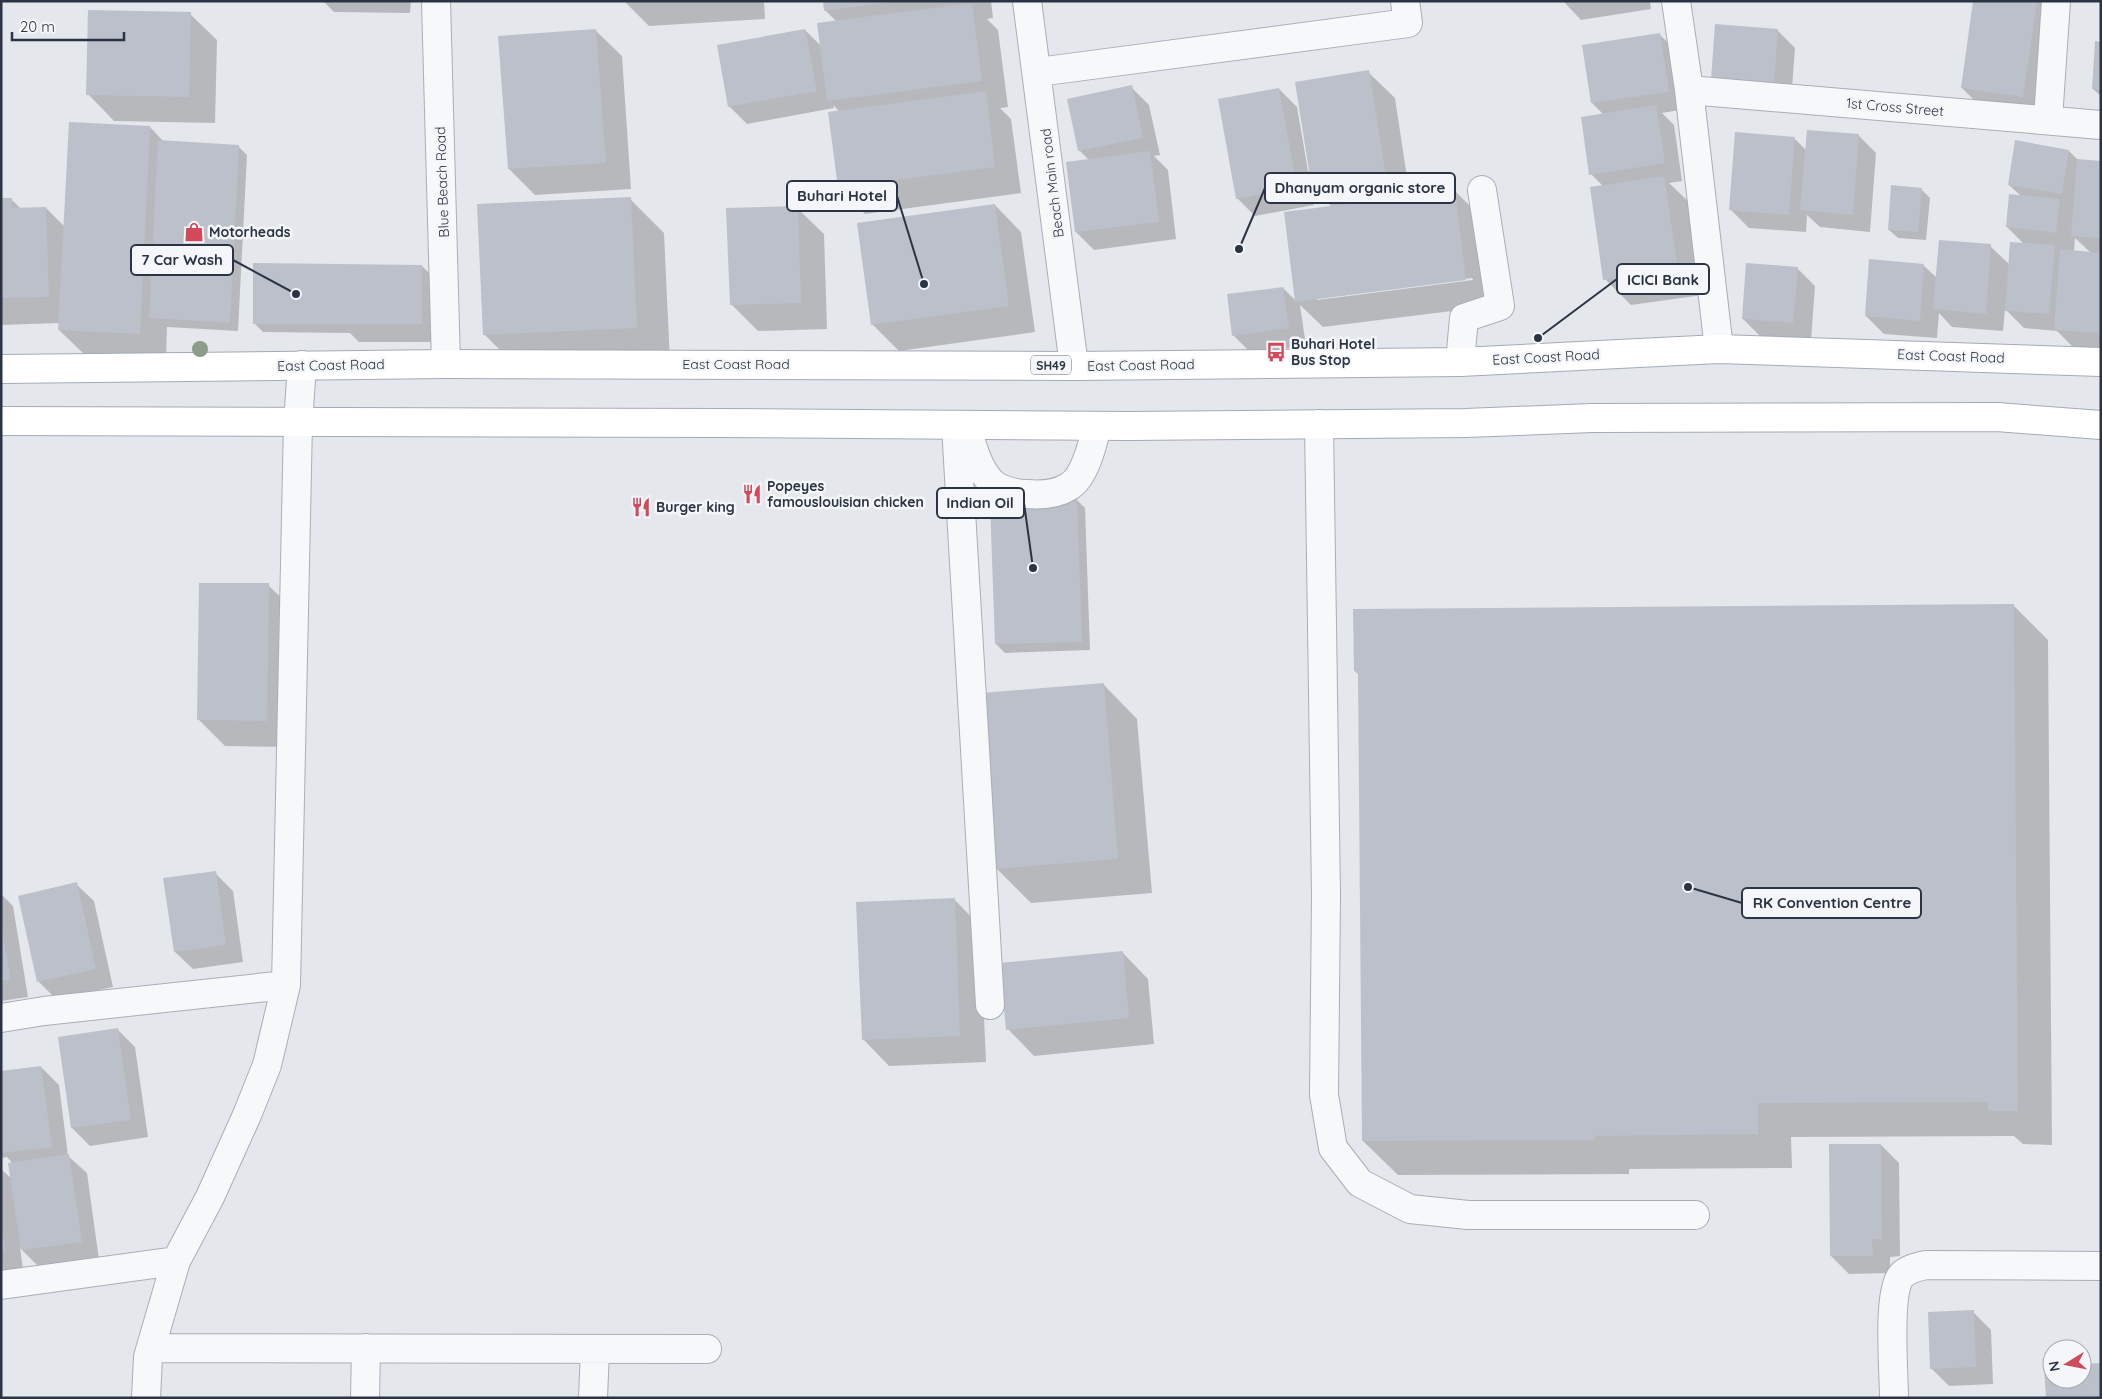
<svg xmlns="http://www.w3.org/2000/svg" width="2102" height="1399" font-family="Quicksand,sans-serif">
<rect width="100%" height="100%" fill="#e4e7ec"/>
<path fill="#0003" fill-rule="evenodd" d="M323,1h88l-1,12 -76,-1z
M624,1h140l1,18 -116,7z
M824,1h167l2,17 -6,1 11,11 10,77 -8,1 11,11 10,74 -156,21 -26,-26 1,-76 -7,-7 1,3 -87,16 -18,-18 76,-76 17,17 15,-25 -12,-12z
M1563,1h87l1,8 -70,11z
M1974,1h65l15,16 -13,97 -61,-8 -18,-18z
M190,14l27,26 -2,83 -101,-2 -26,-27z
M595,30l27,26 9,133 -96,6 -26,-26z
M1777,30l18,18 -4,53 -61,-4z
M1660,35l18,17 8,57 -24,4 12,12 8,56 -13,2 21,20 13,92 -72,10 -26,-26 -2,-93 -12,-12 13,-59 -12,-12z
M2101,43v53l-8,-7z
M1368,72l27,26 15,99 45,-6 26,26 11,89 -169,21 -23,-22 6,41 -55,7 -18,-18 50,-47 14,14 -12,-89 47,-6 -21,-21 3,19 -59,11 -18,-18 42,-109 18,18 11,64h3zM1472,278l1,2 -156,20v-2z
M1131,87l18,18 11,50 -6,1 14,14 8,69 -82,11 -18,-18 13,-72 -10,-10z
M150,127l14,15 74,4 9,9 -9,176 -71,-4 -1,33 -80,-4 -27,-26 1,-7 -59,2v-126h10l10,10 25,-1 19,19z
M1858,135l18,18 -6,79 -50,-5 -13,-12 -1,17 -57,-4 -18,-18 63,-72 13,13z
M2069,151l9,9 23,2v187l-28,-2 -16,-16 -33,-3 -19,-19 -2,22 -51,-4 -13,-14 -2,25 -53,-4 -18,-18 57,-51 14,13 53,-32 19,18 15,-20 -17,-17 14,-31 -12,-11zM2075,238l16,15 -17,-1z
M1921,189l9,9 -4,42 -28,-2 -9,-8z
M630,199l34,34 6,129 -152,6 -34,-34z
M995,205l26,27 14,100 -136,19 -27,-27z
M797,208l27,26 3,95 -69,2 -26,-26z
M422,266l18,18v58h-81l-9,-9 -87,-1 -9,-9z
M1797,268l18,18 -4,55 -50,-4 -18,-18z
M1076,499l9,9 5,142 -85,3 -9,-9z
M268,585l27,26 -2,136 -68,-1 -27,-27z
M2013,605l35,35 4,505 -29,-1 -9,-8 -223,1 1,31 -163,1v5l-231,1 -35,-34 -4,-466 -4,-4z
M1103,684l34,35 15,174 -121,10 -35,-35z
M215,873l18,18 10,71 -50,7 -18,-17z
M76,884l18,17 19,86 -57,12 -18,-18z
M1,894l12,12 15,91 -27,4z
M954,899l26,27 6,136 -97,4 -26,-27z
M1122,952l26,27 6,65 -120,12 -26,-27z
M117,1029l18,18 13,90 -58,9 -18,-18z
M41,1067l18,18 9,71 19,17 12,87 -59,8 -20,-20 3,21 -22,3v-103l11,10 1,-15 -6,-7 -6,1v-86z
M1881,1145l18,18 1,93 -10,1v16l-41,1 -18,-18z
M1973,1312l18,18 2,54 -44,2 -18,-18z"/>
<path fill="#bbc0ca" d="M823,1h65v1l-64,9z
M1973,1h64l-14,96 -62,-9z
M972,3l10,78 -155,20 -10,-78z
M88,10l103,2 -2,85 -103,-2z
M1715,24l63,5 -4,55 -63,-4z
M596,29l10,134 -98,6 -10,-133z
M805,29l12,62 -89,16 -11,-62z
M1660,33l9,59 -78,11 -9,-58z
M2095,41l6,1v48l-9,-1z
M1369,70l17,107 -74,12 -17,-107z
M1132,85l11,53 -65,13 -11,-52z
M1279,88l18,99 -61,12 -18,-100z
M986,91l9,76 -157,21 -10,-76z
M1656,105l9,58 -76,12 -8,-58z
M69,122l81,4 -10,208 -82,-4z
M1807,130l52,4 -6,81 -53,-5z
M1735,132l60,5 -6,78 -60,-5z
M158,140l81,5 -9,178 -81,-5z
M2015,140l54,10 -7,44 -54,-9z
M1150,151l9,71 -84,10 -9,-70z
M2077,159l24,2v77l-30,-2z
M1664,176l14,93 -75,11 -13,-93z
M1891,185l31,3 -4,44 -30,-2z
M1455,190l11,90 -171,22 -11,-90z
M2009,194l51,5 -4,34 -50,-6z
M631,197l6,131 -154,7 -6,-131z
M1,198h11v10l34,-1 3,90 -48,1z
M995,204l14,102 -138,19 -14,-102z
M798,206l3,97 -71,2 -4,-97z
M1939,240l52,4 -5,70 -53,-5z
M2010,242l45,3 -6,69 -44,-3z
M2060,249l41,4v80l-47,-3z
M1869,259l55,5 -4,57 -55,-5z
M253,263l169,2v59h-169z
M1746,263l52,4 -5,56 -51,-4z
M1283,287l6,41 -57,8 -5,-42z
M1077,498l5,144 -87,2 -5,-143z
M199,583h70l-2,138 -70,-1z
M2014,604l4,507h-30v-9l-230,1v31l-163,2v4l-233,1 -4,-469 -4,-1 -1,-62z
M1104,683l14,176 -123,10 -14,-176z
M216,871l10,74 -52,7 -11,-74z
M77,882l19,87 -59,13 -19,-86z
M955,898l5,138 -98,4 -6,-138z
M1,926l10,53 -10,2z
M1123,951l6,67 -123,12 -6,-67z
M118,1028l13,92 -60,8 -13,-91z
M41,1066l11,81 -51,6v-82z
M1829,1144h52l1,95h-10l1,17h-43z
M69,1154l13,88 -61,8 -13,-87z
M1,1227l5,24 -5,1z
M1974,1310l2,57 -46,2 -2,-57z
M2101,1363v35h-55l-2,-32h8v13h30v-15z"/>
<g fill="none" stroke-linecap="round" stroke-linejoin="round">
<defs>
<path id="minor" d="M436,1l10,363
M1027,1l47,365
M1676,1l13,89 30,259
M1038,72l370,-49 -3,-22
M1689,90l412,35
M2048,119l8,-118
M1460,362l4,-44 36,-12 -18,-116
M1319,424l7,471 -2,200 9,53 27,35 50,26 58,6h227
M956,426l34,579
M966,426c6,18 11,41 25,56 8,8 25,12 36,12 13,1 30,0 41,-7 17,-9 25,-44 29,-61
M1,1018l43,-7 242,-26
M1,1285l175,-24
M151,1348l556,1
M146,1398l2,-41 28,-96 34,-64 37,-82 20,-50 19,-80 12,-562 4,-58
M365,1398l1,-50
M593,1398l2,-49
M1894,1398c0,-26 -7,-104 7,-122 6,-7 16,-9 25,-11l175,1"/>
<path id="major" d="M1,369l445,-5 628,2 386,-4 259,-13 382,13
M1,421l721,2 406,3 338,-3 126,-5 405,-1 104,8"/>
</defs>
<use href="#minor" stroke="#a9aeb7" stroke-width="30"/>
<use href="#major" stroke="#a3abb8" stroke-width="30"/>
<use href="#minor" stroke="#f7f8fa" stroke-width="28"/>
<use href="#major" stroke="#fff" stroke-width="28"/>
</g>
<circle fill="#899d89" cx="200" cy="349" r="8"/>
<defs>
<symbol id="shop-bare" viewBox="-9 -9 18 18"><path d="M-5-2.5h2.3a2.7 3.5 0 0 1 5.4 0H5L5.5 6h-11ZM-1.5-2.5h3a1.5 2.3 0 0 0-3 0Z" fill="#d1495b" stroke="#f4f6f9" stroke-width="2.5" paint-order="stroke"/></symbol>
<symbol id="bus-bare" viewBox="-9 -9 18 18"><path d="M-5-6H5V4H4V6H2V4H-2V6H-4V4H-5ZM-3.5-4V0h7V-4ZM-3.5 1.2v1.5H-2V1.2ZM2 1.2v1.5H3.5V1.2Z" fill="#d1495b" stroke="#f4f6f9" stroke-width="2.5" paint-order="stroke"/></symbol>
<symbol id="restaurant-bare" viewBox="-9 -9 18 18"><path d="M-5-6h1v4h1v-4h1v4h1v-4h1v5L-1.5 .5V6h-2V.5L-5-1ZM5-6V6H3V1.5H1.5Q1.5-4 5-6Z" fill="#d1495b" stroke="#f4f6f9" stroke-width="2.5" paint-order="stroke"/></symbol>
</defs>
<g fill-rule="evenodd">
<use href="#shop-bare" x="180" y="218" width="28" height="28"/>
<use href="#bus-bare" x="1262" y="338" width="28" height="28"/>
<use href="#restaurant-bare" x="738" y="480" width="28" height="28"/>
<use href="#restaurant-bare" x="627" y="493" width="28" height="28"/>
</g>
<g text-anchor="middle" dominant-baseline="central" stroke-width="5" stroke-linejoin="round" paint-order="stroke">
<rect fill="#f4f6f9" stroke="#676e7b" stroke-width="1" x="1031" y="355.5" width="40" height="19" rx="4"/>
<g font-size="12" font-weight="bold" fill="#2b3445">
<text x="1051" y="365">SH49</text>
</g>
<g font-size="14" fill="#2b3445" stroke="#f4f6f9">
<text transform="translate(1895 107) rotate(5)">1st Cross Street</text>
<text transform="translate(442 182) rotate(-92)">Blue Beach Road</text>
<text transform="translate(1052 183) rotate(-97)">Beach Main road</text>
<text transform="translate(1951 356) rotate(2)">East Coast Road</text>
<text transform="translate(1546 357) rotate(-3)">East Coast Road</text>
<text x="736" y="364">East Coast Road</text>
<text transform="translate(331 365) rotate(-1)">East Coast Road</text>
<text transform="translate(1141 365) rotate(-1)">East Coast Road</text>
</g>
<g font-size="14" font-weight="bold" fill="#2b3445" stroke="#f4f6f9" text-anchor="start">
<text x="209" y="232">Motorheads</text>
<text x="1291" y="344">Buhari Hotel<tspan x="1291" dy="16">Bus Stop</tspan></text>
<text x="767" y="486">Popeyes<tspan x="767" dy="16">famouslouisian chicken</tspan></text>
<text x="656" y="507">Burger king</text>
</g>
</g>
<path fill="none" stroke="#2b3445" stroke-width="2" d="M1239 249L1265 188M924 284L897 196M296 294L233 260M1538 338L1617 279M1033 568L1024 503M1688 887L1742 903"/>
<g fill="#2b3445" stroke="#f4f6f9" stroke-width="2">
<circle cx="1239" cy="249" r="5"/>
<circle cx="924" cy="284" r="5"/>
<circle cx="296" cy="294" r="5"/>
<circle cx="1538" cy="338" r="5"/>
<circle cx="1033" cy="568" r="5"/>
<circle cx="1688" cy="887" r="5"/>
</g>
<g fill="#f4f6f9" stroke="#2b3445" stroke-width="2">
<rect x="1265" y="173" width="190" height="30" rx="5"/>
<rect x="787" y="181" width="110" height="30" rx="5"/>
<rect x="131" y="245" width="102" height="30" rx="5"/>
<rect x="1617" y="264" width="92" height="30" rx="5"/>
<rect x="937" y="488" width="87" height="30" rx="5"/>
<rect x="1742" y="888" width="179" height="30" rx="5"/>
</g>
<g font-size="15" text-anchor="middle" font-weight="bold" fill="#2b3445">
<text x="1360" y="193">Dhanyam organic store</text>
<text x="842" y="201">Buhari Hotel</text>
<text x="182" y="265">7 Car Wash</text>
<text x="1663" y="285">ICICI Bank</text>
<text x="980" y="508">Indian Oil</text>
<text x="1832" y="908">RK Convention Centre</text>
</g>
<rect width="2102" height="1399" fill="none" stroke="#2b3445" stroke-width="5"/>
<g transform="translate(2067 1364) rotate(260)"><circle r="24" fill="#f4f6f9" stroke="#a4a8b1"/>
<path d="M0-4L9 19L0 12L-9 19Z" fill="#d1495b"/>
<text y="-8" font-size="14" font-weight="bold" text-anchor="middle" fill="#2b3445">N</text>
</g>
<path d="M12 32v8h112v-8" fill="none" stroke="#2b3445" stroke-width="2.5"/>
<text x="20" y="32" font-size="15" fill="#2b3445" stroke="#f4f6f9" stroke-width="4" paint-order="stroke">20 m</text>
</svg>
